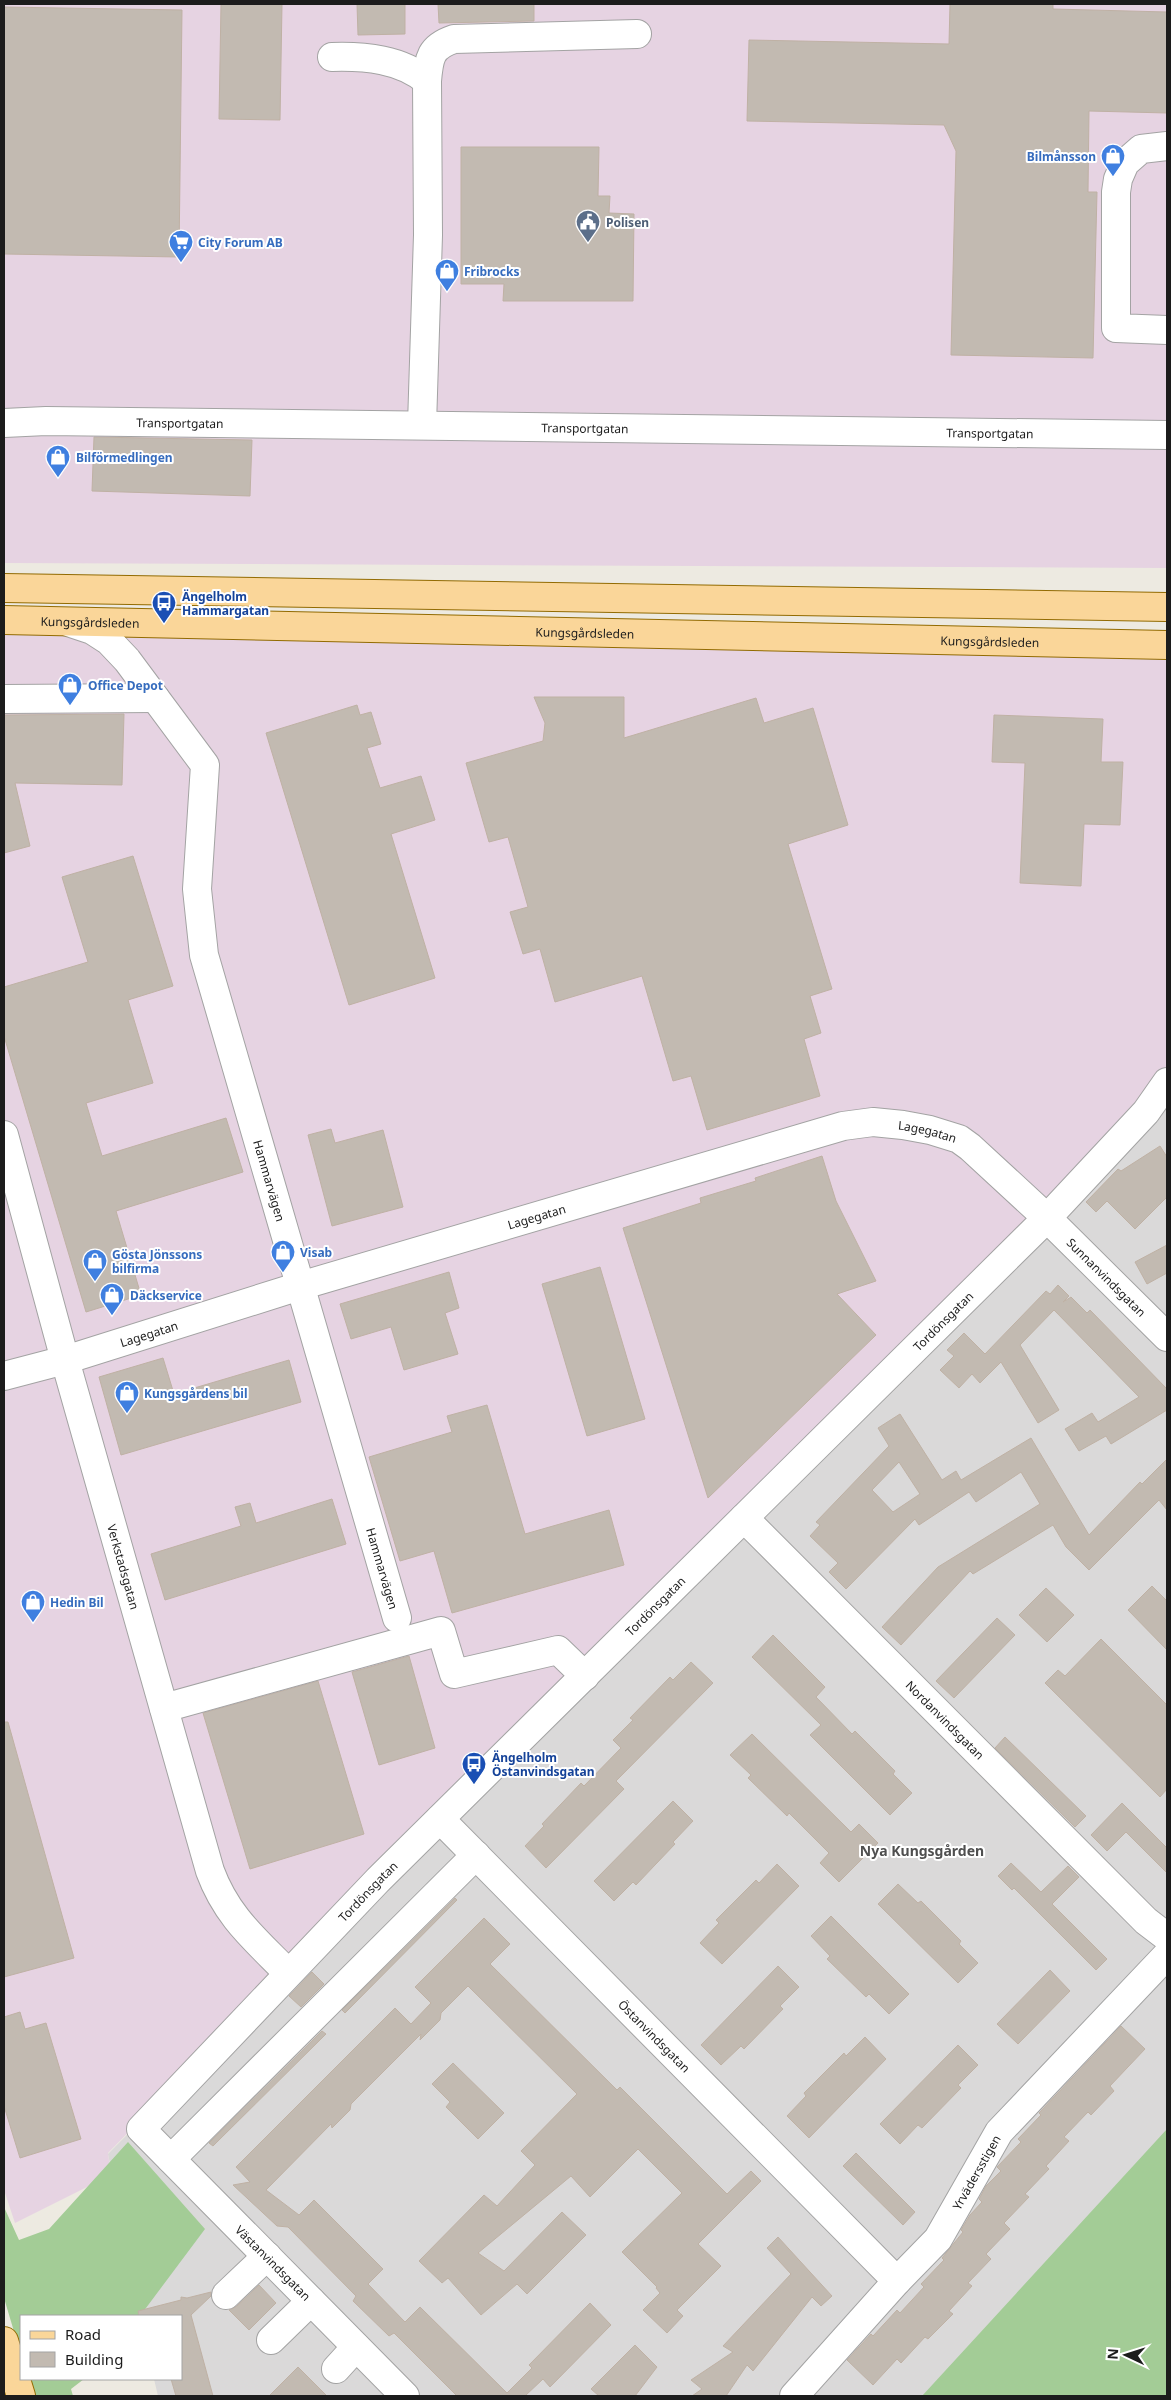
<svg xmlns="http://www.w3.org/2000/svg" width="1171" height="2400" font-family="'Noto Sans',sans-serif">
<rect width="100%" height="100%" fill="#edeae1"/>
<path fill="#dad9d9" d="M1167,1086v1048l-238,262h-771l-4,-17h27v-63h-40l-33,-162z"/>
<path fill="#e6d3e2" d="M4,4h1163v564l-1163,-5z
M4,623l1163,25v428l-1059,1077 3,22 -96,48 -11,-33z"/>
<path fill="#a3cc96" d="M1167,2129v265l-2,2h-243z
M128,2142l77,87 -65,87h-119v39l-17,-57v-91l15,33 30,-11z
M29,2379h55l-13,10 2,7h-39z"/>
<path fill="#c2bab1" stroke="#bfb1a4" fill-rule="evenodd" d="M221,4h61l-2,116 -61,-1z
M357,4h48v30l-47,1z
M438,4h96v17l-95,2z
M950,4h103v5l114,3v101l-78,-2 -1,81h9l-4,166 -142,-3 5,-204 -12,-26 -197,-4 2,-81 200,4z
M4,7l178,3 -3,247 -175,-3z
M461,147h138l-1,49h12l-1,17 25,1 -1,87h-130l1,-17h-43z
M94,437l158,3 -2,56 -158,-5z
M534,697h90v41l132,-40 8,25 49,-15 35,117 -60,19 44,145 -22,7 11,37 -17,6 16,57 -113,34 -16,-54 -18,5 -31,-105 -87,26 -15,-53 -17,5 -13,-42 18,-5 -20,-70 -19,5 -23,-79 77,-22 2,-18z
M357,705l3,10 11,-3 10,32 -14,4 13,40 41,-12 14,44 -44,14 44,144 -86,27 -83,-272z
M124,714l-2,71 -107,-2 15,63 -26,7v-138z
M994,715l109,4 -2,43h22l-3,63 -36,-1 -3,62 -61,-3 5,-120 -33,-1z
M133,856l40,130 -45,14 25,83 -67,20 16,53 124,-38 17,54 -127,39 25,84 -55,17 -82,-276v-49l84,-25 -26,-85z
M331,1129l4,14 48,-13 20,77 -71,19 -24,-91z
M1160,1146l7,11v40l-32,32 -28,-28 -11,11 -10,-10 32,-33 3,2z
M822,1156l14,45 40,80 -39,13 39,41 -168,163 -85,-270 78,-25 -1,-5 56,-17 -1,-3z
M1167,1245v28l-20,11 -12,-22z
M600,1267l45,152 -58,17 -45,-152z
M449,1272l10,36 -14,5 13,41 -54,16 -13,-43 -40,12 -11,-35z
M1058,1285l11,11 -6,6 8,-5 16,16 3,-3 77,79v21l-56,34 -5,-8 -27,15 -14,-22 27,-16 6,9 41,-25 -85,-87 -34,35 39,65 -21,13 -37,-61 -21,21 -8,-9 -13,14 -19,-18 14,-14 -7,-6 17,-17 21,21 61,-63 4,3z
M163,1358l11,36 115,-34 12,42 -180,53 -22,-78z
M487,1405l38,129 84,-24 15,55 -172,48 -18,-62 -34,10 -31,-104 83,-25 -5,-16z
M900,1414l42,66 14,-9 5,9 70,-42 58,97 51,-53 2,2 25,-25v51l-8,-10 -70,70 -23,-23 -13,-22 -80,49 -3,-3 -69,74 -19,-18 56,-60 102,-63 -19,-32 -45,30 -7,-10 -50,33 -4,-6 -69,70 -17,-17 9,-9 -28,-27 10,-11 -4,-3 73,-76 -11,-18zM899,1462l21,32 -27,18 -21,-22z
M332,1499l14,45 -181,56 -14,-46 90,-28 -6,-19 15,-4 6,20z
M1152,1586l15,15v49l-39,-40z
M1046,1588l28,27 -27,27 -28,-27z
M997,1618l18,17 -61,63 -18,-17z
M773,1635l52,52 -9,10 36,37 3,-3 40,40 -2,3 19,19 -22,22 -80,-80 11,-10 -69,-68z
M1101,1639l66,66v84l-7,8 -115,-114 13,-13 7,6z
M409,1656l26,92 -56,17 -27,-93z
M691,1662l22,21 -97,98 8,8 -78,79 -21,-22 19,-20 -2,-2 39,-41 3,3 37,-38 -8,-8 20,-20 -3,-2 40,-41 3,3z
M318,1681l46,153 -114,35 -47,-156z
M4,1722h4l66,236 -70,19z
M752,1734l99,98 8,-8 19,19 -39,39 -19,-19 9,-10 -40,-40 -2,3 -39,-38 3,-3 -21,-20z
M1005,1737l81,79 -11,11 -80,-79z
M673,1801l20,20 -20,21 2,2 -39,41 -3,-3 -19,19 -20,-20z
M1122,1803l45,45v25l-41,-41 -19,19 -16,-16z
M1011,1863l30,29 27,-26 11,11 -27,27 55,55 -11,11 -82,-82 -2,2 -14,-14z
M777,1864l22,22 -77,78 -22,-21 19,-20 -3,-3 40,-40 3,3z
M898,1884l20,19 3,-2 40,40 -2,3 19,19 -20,20 -80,-79z
M455,1898l2,2 -112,113 -3,-3z
M831,1916l78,78 -20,20 -20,-20 -3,3 -39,-38 3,-3 -19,-20z
M484,1918l26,26 -20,20 127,126 3,-3 107,107 24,-23 10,10 -63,63 23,22 -44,44 6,6 -16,17 -24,-23 17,-17 -4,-5 1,-1 -35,-35 60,-59 -44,-44 -48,48 -19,-21 -93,77 26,18 58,-59 24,23 -59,59 -10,-10 -36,31 -33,-37 -6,5 -23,-22 65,-66 13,11 38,-41 -14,-14 56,-57 -109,-108 -27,27 -1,7 -20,20 1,-6 -70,70 -1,6 -18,18 -1,-4 -65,66 33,25 15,-15 69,69 -15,15 37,38 15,-15 87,86 25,-25 -3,-3 61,-62 21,22 -61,62 -7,-8 -18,17h-68l-63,-63 -5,3 -36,-35 3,-5 -68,-69 -11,-1 -44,-41 17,-3 -14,-15 159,-159 16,16 20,-21 -16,-16z
M778,1966l21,21 -19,19 3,3 -39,40 -3,-3 -20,19 -20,-20z
M1050,1970l20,21 -52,53 -21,-20z
M312,1972l12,12 -23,23 -12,-11z
M20,2012l5,17 21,-6 35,116 -61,19 -16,-52v-89z
M1121,2026l24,23 -35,37 4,5 -23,24 -3,-3 -24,25 5,4 -23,25 3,3 -24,25 4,3 -25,26 6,6 -24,25 5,5 -23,24 4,3 -23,25 4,3 -25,25 -3,-2 -24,26 -4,-4 -24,26 -26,-25 24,-26 2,2 24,-26 3,3 24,-26 -3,-3 23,-24 -2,-2 21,-26 -2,-2 9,-15 12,-13 -3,-3 7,-13 15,-15 -4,-4 24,-25 -3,-3 23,-24 -2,-2z
M322,2031l4,3 -113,112 -4,-3z
M865,2037l21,22 -77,79 -22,-22 19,-20 -2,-3 40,-40 2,3z
M958,2045l20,20 -20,20 3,3 -39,40 -4,-3 -18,19 -20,-20z
M453,2063l51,50 -26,26 -32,-32 4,-5 -18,-18z
M856,2153l59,59 -12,13 -60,-59z
M778,2237l54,59 -11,10 -9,-9 -59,74 -6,-6 -21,31h-34l10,-7 -11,-9 42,-28 -10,-6 68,-72 -24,-26z
M259,2285l17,18 -27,27 -20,-20 8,-4z
M211,2292v4l-20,19 22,81h-37l-5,-17h10v-63h-42l-1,-5 43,-11v-3l6,1z
M635,2345l22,22 -22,29h-36l-8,-7z
M298,2367l29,29h-58z"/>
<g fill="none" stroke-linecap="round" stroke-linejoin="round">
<defs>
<g id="minor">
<path d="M332,57c33,-1 69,2 95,24"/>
<path d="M1167,146l-26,3 -16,14 -7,16 -2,13v136l51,2"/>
<path id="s1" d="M4,423l42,-2 1121,14"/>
<path d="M422,425l6,-190 -1,-154c2,-23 3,-34 27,-42l183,-5"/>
<path id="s2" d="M68,622l24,8 17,11 18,19 78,105 -8,124 7,66 193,663"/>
<path d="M4,699l151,-1"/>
<path id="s3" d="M4,1135l61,225 145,511c17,46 45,68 78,102"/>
<path id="s4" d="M4,1376l61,-16 235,-74 543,-160 30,-4 30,3 27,5 29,9 11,8 77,71 120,119"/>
<path id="s5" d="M744,1518l402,403 21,16"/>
<path d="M164,1708l277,-77 13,43 104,-24 27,26"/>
<path id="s6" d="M440,1819l457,462"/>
<path d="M171,2159l305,-304"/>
<path d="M226,2295l41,-39"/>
<path d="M271,2340l40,-39"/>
<path d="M336,2369l20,-22"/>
<path id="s7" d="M405,2396l-264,-267 237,-249 669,-662 99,-106 21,-30"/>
<path id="s8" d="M794,2396l103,-115 41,-42 61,-107 168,-177"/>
</g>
<g id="major">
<path d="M4,588l1163,19"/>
<path id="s9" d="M4,620l1163,25"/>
<path d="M4,2341l17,55"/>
</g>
</defs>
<use href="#minor" stroke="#a3a3a3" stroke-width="30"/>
<use href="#major" stroke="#926b02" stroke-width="30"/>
<use href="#minor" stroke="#fff" stroke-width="28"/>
<use href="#major" stroke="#fad699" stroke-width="28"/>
</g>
<defs>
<symbol id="shop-pin" viewBox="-11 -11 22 30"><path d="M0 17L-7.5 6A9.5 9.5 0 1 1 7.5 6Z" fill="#3f7fe0" stroke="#fff"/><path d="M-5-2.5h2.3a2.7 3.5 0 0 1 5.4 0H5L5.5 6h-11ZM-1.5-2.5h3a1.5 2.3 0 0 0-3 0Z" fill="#fff"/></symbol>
<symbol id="civic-pin" viewBox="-11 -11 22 30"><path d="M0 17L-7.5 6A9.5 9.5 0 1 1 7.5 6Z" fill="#5c6f8a" stroke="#fff"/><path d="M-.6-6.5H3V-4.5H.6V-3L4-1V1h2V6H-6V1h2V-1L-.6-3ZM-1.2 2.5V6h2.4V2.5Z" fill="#fff"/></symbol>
<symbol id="supermarket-pin" viewBox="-11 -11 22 30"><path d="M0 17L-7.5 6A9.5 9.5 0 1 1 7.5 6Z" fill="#3f7fe0" stroke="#fff"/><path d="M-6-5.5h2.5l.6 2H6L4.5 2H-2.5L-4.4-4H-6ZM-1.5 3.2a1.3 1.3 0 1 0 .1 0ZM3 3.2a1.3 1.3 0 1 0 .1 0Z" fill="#fff"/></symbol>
<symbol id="bus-pin" viewBox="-11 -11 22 30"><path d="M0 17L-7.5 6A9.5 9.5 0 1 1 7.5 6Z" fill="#1a4fb4" stroke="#fff"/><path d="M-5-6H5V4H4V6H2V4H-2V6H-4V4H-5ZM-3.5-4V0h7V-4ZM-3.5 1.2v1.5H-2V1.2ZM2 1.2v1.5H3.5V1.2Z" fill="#fff"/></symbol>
</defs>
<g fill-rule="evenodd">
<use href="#shop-pin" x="1099" y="142" width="28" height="38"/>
<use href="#civic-pin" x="574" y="208" width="28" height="38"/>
<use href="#supermarket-pin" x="167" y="228" width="28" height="38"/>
<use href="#shop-pin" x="433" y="257" width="28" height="38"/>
<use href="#shop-pin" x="44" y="443" width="28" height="38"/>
<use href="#bus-pin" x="150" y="589" width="28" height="38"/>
<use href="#shop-pin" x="56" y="671" width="28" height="38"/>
<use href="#shop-pin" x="269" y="1238" width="28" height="38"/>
<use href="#shop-pin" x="81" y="1247" width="28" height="38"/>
<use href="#shop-pin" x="98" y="1281" width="28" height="38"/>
<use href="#shop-pin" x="113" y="1379" width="28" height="38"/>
<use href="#shop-pin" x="19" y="1588" width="28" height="38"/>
<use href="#bus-pin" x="460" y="1750" width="28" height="38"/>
</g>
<g text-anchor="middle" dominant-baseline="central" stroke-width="4" stroke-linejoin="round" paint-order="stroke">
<g font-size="12" font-weight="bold" fill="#366cbe" stroke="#fff" text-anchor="start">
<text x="1096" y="156" text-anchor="end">Bilmånsson</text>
<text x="198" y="242">City Forum AB</text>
<text x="464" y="271">Fribrocks</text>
<text x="76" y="457">Bilförmedlingen</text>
<text x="88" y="685">Office Depot</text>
<text x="300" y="1252">Visab</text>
<text x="112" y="1254">Gösta Jönssons<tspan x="112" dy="14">bilfirma</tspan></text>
<text x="130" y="1295">Däckservice</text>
<text x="144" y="1393">Kungsgårdens bil</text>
<text x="50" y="1602">Hedin Bil</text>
</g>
<g font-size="12" font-weight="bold" fill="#4e5e75" stroke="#fff" text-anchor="start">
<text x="606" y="222">Polisen</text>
</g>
<g font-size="12" fill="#1c1c1c" stroke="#fff">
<text stroke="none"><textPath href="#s1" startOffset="176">Transportgatan</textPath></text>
<text stroke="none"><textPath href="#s1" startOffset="581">Transportgatan</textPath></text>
<text stroke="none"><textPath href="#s1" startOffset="986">Transportgatan</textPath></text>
<text stroke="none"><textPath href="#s9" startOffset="86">Kungsgårdsleden</textPath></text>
<text stroke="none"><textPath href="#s9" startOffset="581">Kungsgårdsleden</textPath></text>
<text stroke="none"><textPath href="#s9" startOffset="986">Kungsgårdsleden</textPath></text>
<text stroke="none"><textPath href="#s4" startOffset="961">Lagegatan</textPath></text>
<text stroke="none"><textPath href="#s2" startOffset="628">Hammarvägen</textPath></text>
<text stroke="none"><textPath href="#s4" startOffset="556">Lagegatan</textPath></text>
<text stroke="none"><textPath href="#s4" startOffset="1196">Sunnanvindsgatan</textPath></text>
<text stroke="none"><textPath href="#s7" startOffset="1514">Tordönsgatan</textPath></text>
<text stroke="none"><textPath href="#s4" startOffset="151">Lagegatan</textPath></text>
<text stroke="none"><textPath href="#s3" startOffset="448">Verkstadsgatan</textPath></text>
<text stroke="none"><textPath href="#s2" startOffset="1032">Hammarvägen</textPath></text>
<text stroke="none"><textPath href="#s7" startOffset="1109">Tordönsgatan</textPath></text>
<text stroke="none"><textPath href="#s5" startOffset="285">Nordanvindsgatan</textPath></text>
<text stroke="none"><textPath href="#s7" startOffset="704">Tordönsgatan</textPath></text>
<text stroke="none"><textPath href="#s6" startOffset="305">Östanvindsgatan</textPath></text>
<text stroke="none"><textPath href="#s8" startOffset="290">Yrvädersstigen</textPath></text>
<text transform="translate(273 2263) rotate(45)">Västanvindsgatan</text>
</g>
<g font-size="12" font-weight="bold" fill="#164399" stroke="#fff" text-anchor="start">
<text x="182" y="596">Ängelholm<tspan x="182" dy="14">Hammargatan</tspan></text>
<text x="492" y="1757">Ängelholm<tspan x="492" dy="14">Östanvindsgatan</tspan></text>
</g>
<g font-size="14" font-weight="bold" fill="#4f4f4f" stroke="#fff">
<text x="922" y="1850">Nya Kungsgården</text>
</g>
</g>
<rect width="1171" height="2400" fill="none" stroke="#1c1c1c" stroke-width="10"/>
<rect x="20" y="2315" width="162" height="65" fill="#ffffff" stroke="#a4a4a4"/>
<rect x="30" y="2331" width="25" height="8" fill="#fad699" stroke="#a4a4a4"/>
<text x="65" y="2340" font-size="15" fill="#1c1c1c">Road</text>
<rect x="30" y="2352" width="25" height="15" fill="#c2bab1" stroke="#a4a4a4"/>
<text x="65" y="2365" font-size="15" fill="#1c1c1c">Building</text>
<g transform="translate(1126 2355) rotate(274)" stroke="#ffffff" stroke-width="4" paint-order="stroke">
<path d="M0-4L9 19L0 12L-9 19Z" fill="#1c1c1c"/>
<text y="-8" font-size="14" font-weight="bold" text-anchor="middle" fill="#1c1c1c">N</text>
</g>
</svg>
